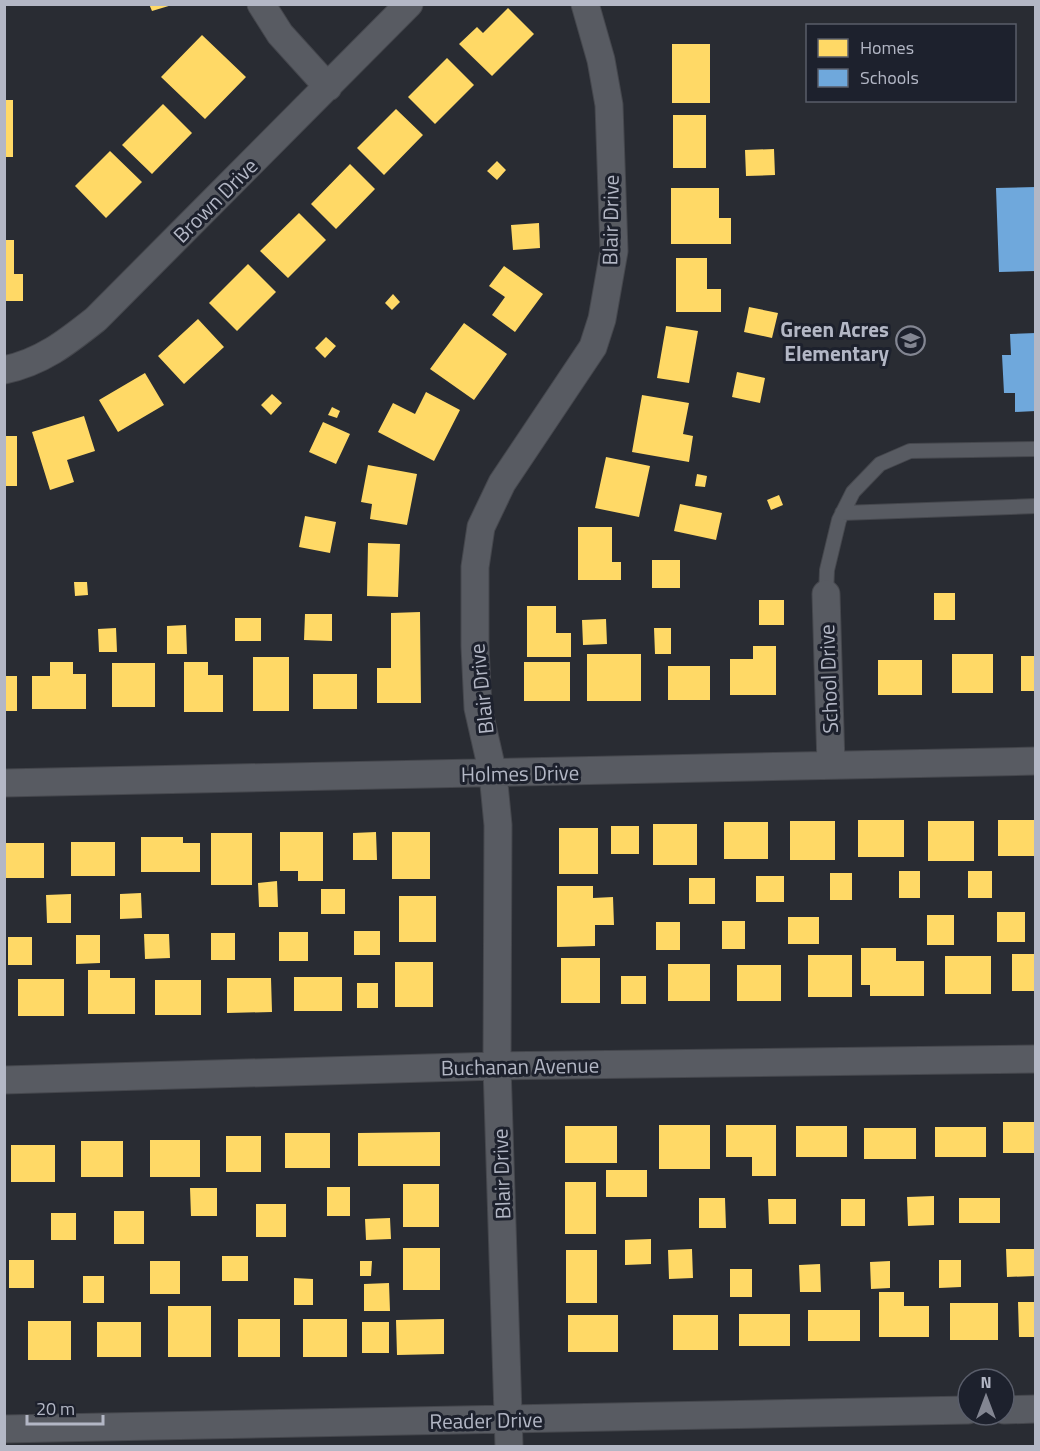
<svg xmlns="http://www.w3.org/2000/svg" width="1040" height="1451" font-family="'Titillium Web',sans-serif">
<rect width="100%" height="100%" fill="#292c33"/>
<path fill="#ffd966" d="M149,4h23v1l-20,6z
M508,8l26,26 -42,42 -33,-32 18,-17 6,6z
M202,35l44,42 -41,42 -44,-42z
M672,44h38v59h-38z
M447,58l27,27 -39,39 -27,-27z
M4,100h9v57h-9z
M163,104l29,29 -40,41 -30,-29z
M396,109l27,26 -39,40 -27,-27z
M673,115h33v53h-33z
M774,149l1,26 -29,1 -1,-26z
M110,151l32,31 -36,36 -31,-32z
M497,161l9,9 -9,10 -10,-9z
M350,164l25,25 -39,40 -25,-25z
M671,188h48v30h12v26h-60z
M299,213l27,27 -38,38 -28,-27z
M539,223l1,25 -27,2 -2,-25z
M4,240h10v34h9v27h-19z
M676,258h31v31h14v23h-45z
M248,264l28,28 -39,39 -28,-28z
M504,266l39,28 -28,38 -23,-17 13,-18 -16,-11z
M393,294l7,8 -8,8 -7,-7z
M749,307l29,6 -6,25 -28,-6z
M198,319l26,28 -40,37 -26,-28z
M464,323l43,31 -33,46 -44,-31z
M666,326l32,5 -9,52 -32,-5z
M326,337l10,9 -11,12 -10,-10z
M737,372l28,6 -5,25 -28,-6z
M145,373l19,32 -46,27 -19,-32z
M426,392l34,18 -26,51 -56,-29 15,-29 22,11z
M272,394l10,9 -11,12 -10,-10z
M642,395l47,8 -6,31 10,2 -4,26 -57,-10z
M332,407l8,4 -3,7 -9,-3z
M84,416l11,35 -28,9 7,22 -24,8 -18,-58z
M323,422l27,12 -14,30 -27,-12z
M4,436h13v50h-13z
M606,457l44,9 -11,51 -44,-9z
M368,465l49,9 -10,51 -37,-6 2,-15 -11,-2z
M697,474l10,2 -2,11 -10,-1z
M779,495l4,10 -12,5 -4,-10z
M680,504l42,9 -6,27 -42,-9z
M305,516l31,6 -6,31 -31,-6z
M578,527h34v35h9v18h-43z
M368,543l32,1 -2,53 -31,-1z
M652,560h28v28h-28z
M74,582h13l1,13 -13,1z
M934,593h21v27h-21z
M759,600h25v25h-25z
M527,606h29v27h15v24h-44z
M420,612l1,91h-44v-35h14v-55z
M305,614h27v27l-28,-1z
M235,618h26v23h-26z
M606,619l1,25 -24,1 -1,-25z
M186,625l1,29h-20v-28z
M116,628l1,24h-18l-1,-23z
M654,628h17v26h-16z
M753,646h23v49h-46v-36h23z
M587,654h54v47h-54z
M952,654h41v39h-41z
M1021,656h15v35h-15z
M253,657h36v54h-36z
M878,660h44v35h-44z
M50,662h23v12h13v35h-54v-33h18z
M184,662h24v13h15v37h-39z
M524,662h46v39h-46z
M112,663h43v44h-43z
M668,666h42v34h-42z
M313,674h44v35h-44z
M4,676h13v35h-13z
M858,820h46v37h-46z
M998,820h38v36h-38z
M790,821h45v39h-45z
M928,821h46v40h-46z
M724,822h44v37h-44z
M653,824h44v41h-44z
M611,826h28v28h-28z
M559,828h39v46h-39z
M280,832h43v49h-25v-10h-18z
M376,832l1,28h-24v-27z
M392,832h38v47h-38z
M211,833h41v52h-41z
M141,837h42v6h17v29h-59z
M71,842h44v34h-44z
M4,843h40v35h-40z
M899,871h21v27h-21z
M968,871h24v27h-24z
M830,873h22v27h-22z
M756,876h28v26h-28z
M689,878h26v26h-26z
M277,881l1,26h-19l-1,-24z
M557,886h36v12l20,-1 1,28h-19v21l-38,1z
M321,889h24v25h-24z
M141,893l1,25 -22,1v-25z
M71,894v29h-24l-1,-28z
M399,896h37v46h-37z
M997,912h28v30h-28z
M927,915h27v30h-27z
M788,917h31v27h-31z
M722,921h23v28h-23z
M656,922h24v28h-24z
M354,931h26v24h-26z
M279,932h29v29h-29z
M211,933h24v27h-24z
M144,934h25l1,24 -25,1z
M76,935h24v28l-24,1z
M8,937h24v28h-24z
M861,948h35v13h28v35h-54v-11h-9z
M1012,954h24v37h-24z
M808,955h44v42h-44z
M945,956h46v38h-46z
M561,958h39v45h-39z
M395,962h38v45h-38z
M668,964h42v37h-42z
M737,965h44v36h-44z
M88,970h22v8h25v36h-47z
M621,976h25v28h-25z
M294,977h48v34h-48z
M227,978h44l1,34 -45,1z
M18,979h46v37h-46z
M155,980h46v35h-46z
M357,983h21v25h-21z
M1003,1122h33v31h-33z
M659,1125h51v44h-51z
M726,1125h50v51h-24v-19h-26z
M565,1126h52v37h-52z
M796,1126h51v31h-51z
M935,1127h51v30h-51z
M864,1128h52v31h-52z
M440,1132v34h-82v-33z
M285,1133h45v35h-45z
M226,1136h35v36h-35z
M150,1140h50v37h-50z
M81,1141h42v36h-42z
M11,1145h44v37h-44z
M606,1170h41v27h-41z
M565,1182h31v52h-31z
M403,1184h36v43h-36z
M327,1187h23v29h-23z
M190,1188h27v28h-26z
M934,1196v29l-26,1 -1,-29z
M699,1198h26l1,30h-27z
M959,1198h41v25h-41z
M768,1199h28v25h-27z
M841,1199h24v27h-24z
M256,1204h30v33h-30z
M114,1211h30v33h-30z
M51,1213h25v27h-25z
M390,1218l1,21 -25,1 -1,-21z
M651,1239v25l-26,1v-25z
M403,1248h37v42h-37z
M692,1249l1,29 -24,1 -1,-29z
M1006,1249h29v27l-28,1z
M566,1250h31v53h-31z
M222,1256h26v25h-26z
M9,1260h25v28h-25z
M939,1260h22v27l-22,1z
M150,1261h30v33h-30z
M360,1261h12l-1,15h-11z
M890,1261v27l-19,1 -1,-27z
M820,1264l1,28h-21l-1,-27z
M730,1269h22v28h-22z
M83,1276h21v27h-21z
M294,1278l19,1v26h-19z
M389,1283l1,28h-26v-27z
M879,1292h25v14h25v31h-50z
M1018,1302h18v35h-17z
M950,1303h48v37h-48z
M168,1306h43v51h-43z
M808,1310h52v31h-52z
M739,1314h51v32h-51z
M568,1315h50v37h-50z
M673,1315h45v35h-45z
M238,1319h42v38h-42z
M303,1319h44v38h-44z
M444,1319v35l-47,1 -1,-35z
M28,1321h43v39h-43z
M97,1322h44v35h-44z
M362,1322h27v31h-27z"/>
<path fill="#6fa8dc" d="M1036,187v84l-37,1 -3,-84z
M1036,333v78l-21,1v-19h-11l-2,-38h9l-1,-21z"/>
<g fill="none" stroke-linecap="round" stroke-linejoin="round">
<defs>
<path id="lane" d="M842,513l194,-7
M826,594l1,-24 12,-50 14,-28 27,-28 30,-13 126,-2"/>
<path id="street" d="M261,4l19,30 48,53
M4,370c38,-8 63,-28 92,-51l313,-315
M826,594l5,171
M4,783l1032,-22
M4,1080l493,-14 539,-7
M1004,1410l32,-1
M4,1429l964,-19
M509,1446l-12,-380 1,-241 -5,-51 -15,-66 -3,-62v-79l6,-40 21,-44 91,-136 9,-28 12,-68 -5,-146 -8,-45 -16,-56"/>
</defs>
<use href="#lane" stroke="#45474d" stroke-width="16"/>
<use href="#street" stroke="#45474d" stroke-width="29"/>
<use href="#lane" stroke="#585b62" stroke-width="14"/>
<use href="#street" stroke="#585b62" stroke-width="27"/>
</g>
<defs>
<symbol id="school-ring" viewBox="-11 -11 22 22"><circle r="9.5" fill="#1d212d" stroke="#838692" stroke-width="1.5"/><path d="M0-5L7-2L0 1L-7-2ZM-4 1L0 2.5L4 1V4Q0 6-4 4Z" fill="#838692"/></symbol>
</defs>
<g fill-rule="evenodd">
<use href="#school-ring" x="894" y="324" width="33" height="33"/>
</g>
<g text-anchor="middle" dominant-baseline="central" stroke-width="6" stroke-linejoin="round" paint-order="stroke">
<g font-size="21" fill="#b3b7c5" stroke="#1d212d">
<text transform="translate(215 200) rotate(-45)">Brown Drive</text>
<text transform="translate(610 220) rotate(-89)">Blair Drive</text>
<text transform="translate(828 679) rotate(-92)">School Drive</text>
<text transform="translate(481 689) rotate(-96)">Blair Drive</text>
<text transform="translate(520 773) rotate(-1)">Holmes Drive</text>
<text transform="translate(520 1066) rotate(-1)">Buchanan Avenue</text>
<text transform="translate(501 1174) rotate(-92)">Blair Drive</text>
<text transform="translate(486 1420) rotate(-1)">Reader Drive</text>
</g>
<g font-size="21" font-weight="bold" fill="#b3b7c5" stroke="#1d212d" text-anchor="end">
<text x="889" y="329">Green Acres<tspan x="889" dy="24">Elementary</tspan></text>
</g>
</g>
<rect width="1040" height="1451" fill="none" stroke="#b3b7c5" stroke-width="12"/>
<rect x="806" y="24" width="210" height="78" fill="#1d212d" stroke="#595d6a" stroke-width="1.5"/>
<rect x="818" y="39" width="30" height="18" fill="#ffd966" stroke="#595d6a" stroke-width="1.5"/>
<text x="860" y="54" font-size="18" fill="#b3b7c5">Homes</text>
<rect x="818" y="69" width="30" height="18" fill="#6fa8dc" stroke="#595d6a" stroke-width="1.5"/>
<text x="860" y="84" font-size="18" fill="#b3b7c5">Schools</text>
<g transform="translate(986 1397)"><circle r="28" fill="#1d212d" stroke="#595d6a" stroke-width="1.5"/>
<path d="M0-4.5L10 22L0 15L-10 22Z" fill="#838692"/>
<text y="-9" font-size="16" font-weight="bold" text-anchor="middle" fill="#b3b7c5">N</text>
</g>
<path d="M27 1415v9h76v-9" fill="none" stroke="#b3b7c5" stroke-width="3"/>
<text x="36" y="1415" font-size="18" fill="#b3b7c5" stroke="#1d212d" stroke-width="4.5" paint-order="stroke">20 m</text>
</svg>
